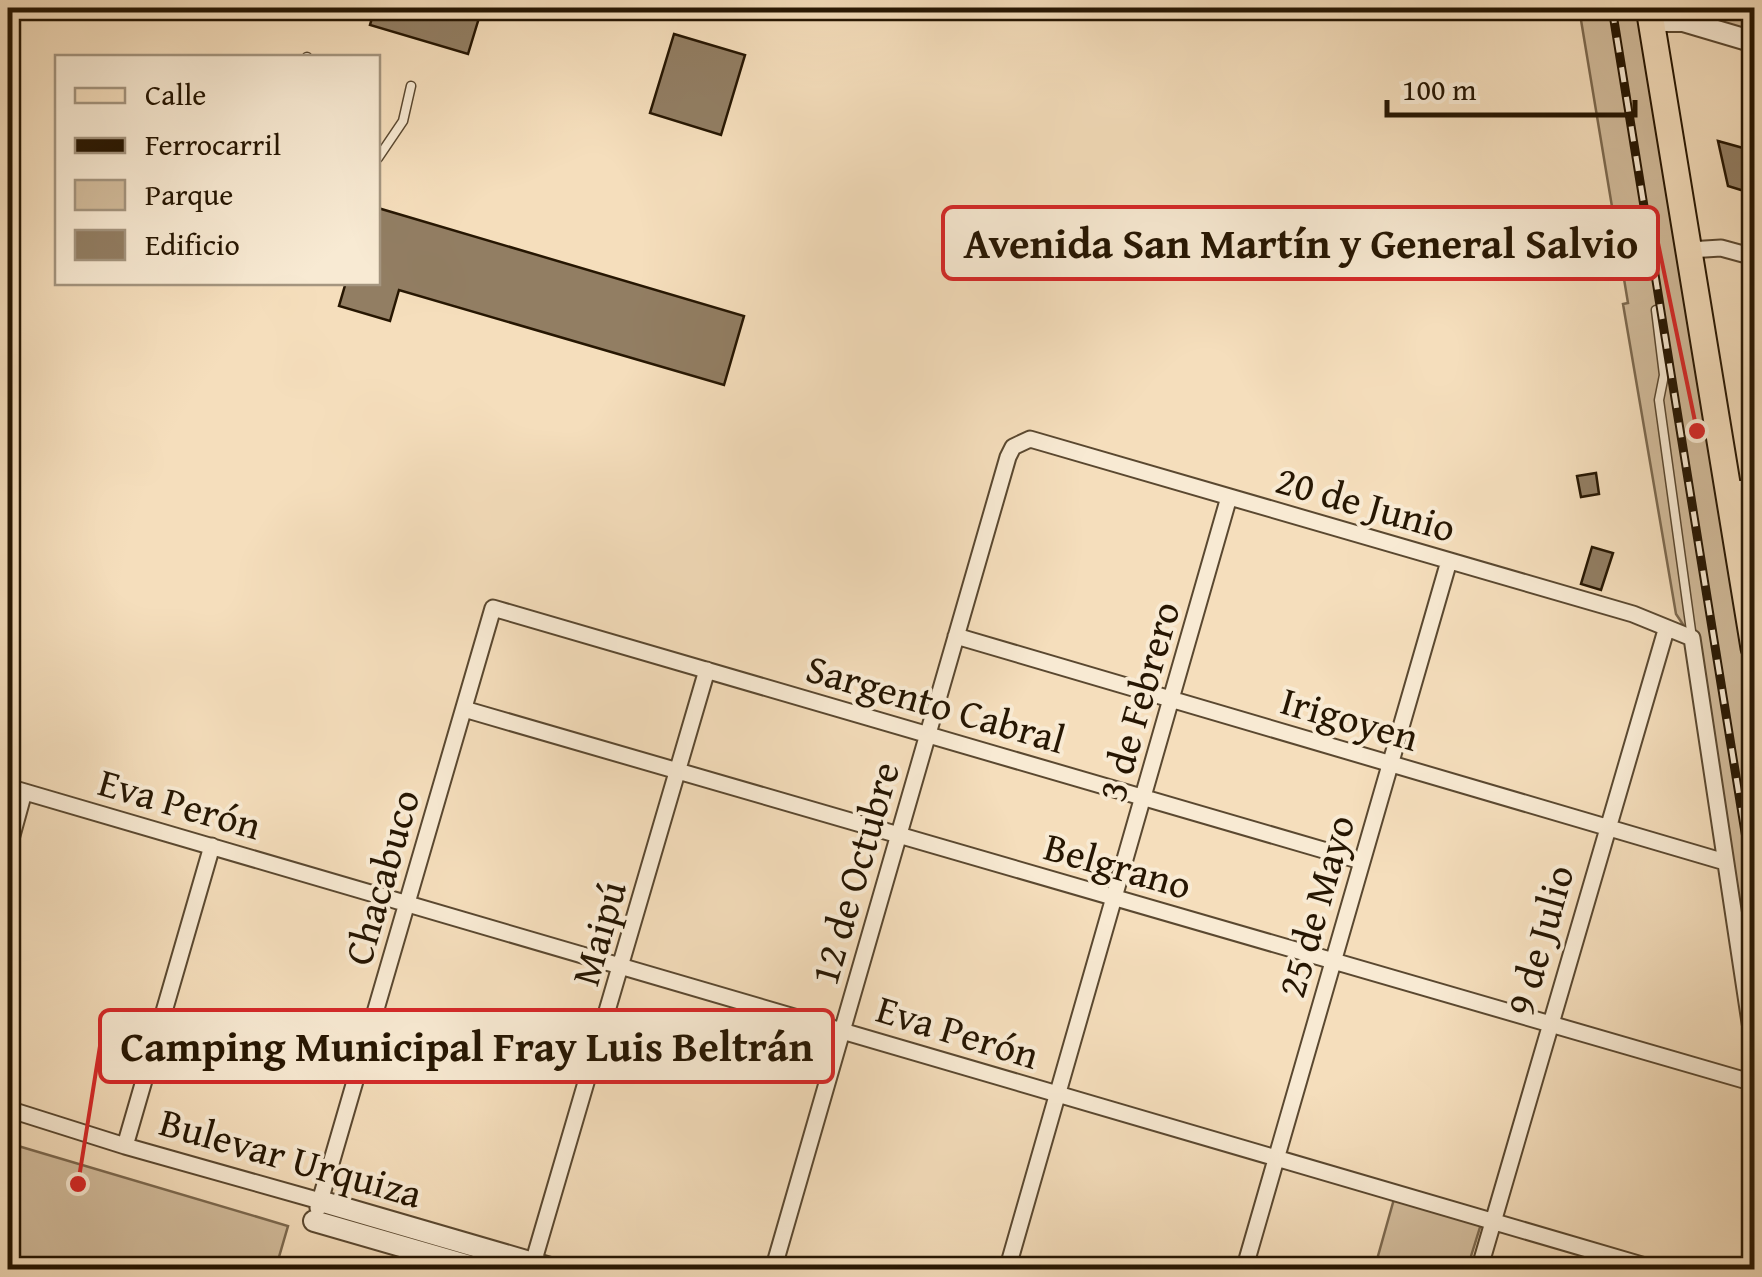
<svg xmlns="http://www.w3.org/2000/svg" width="1762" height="1277" font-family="'Gentium Book Plus',serif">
<rect width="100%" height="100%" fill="#f5debc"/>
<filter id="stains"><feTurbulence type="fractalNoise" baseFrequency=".002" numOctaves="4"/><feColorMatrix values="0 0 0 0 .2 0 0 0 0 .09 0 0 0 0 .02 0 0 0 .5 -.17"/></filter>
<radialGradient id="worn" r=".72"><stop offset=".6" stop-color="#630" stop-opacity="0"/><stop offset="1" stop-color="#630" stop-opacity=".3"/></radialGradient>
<path fill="#d2bc9c" stroke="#7c694f" stroke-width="2.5" d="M1579,8h70l105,640v401l-62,-411 -16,-24 -53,-310 5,-1z
M1672,8h82v25l-80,-23z
M8,1143l280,83 -9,31 30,9 -1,3h-300z
M1394,1199l87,25 -14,45h-68l-23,-6z"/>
<path fill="#927e63" stroke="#261602" stroke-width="2.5" d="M375,8h107l-14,46 -98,-29z
M674,34l71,21 -24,80 -71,-22z
M1718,141l36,10v43l-26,-8z
M378,208l366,108 -20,69 -325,-95 -9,31 -51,-15 7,-24h32z
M1596,473l3,21 -18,3 -4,-21z
M1592,547l21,6 -12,37 -20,-6z"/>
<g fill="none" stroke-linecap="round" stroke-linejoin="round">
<defs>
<path id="service" d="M307,58v-1
M378,158l25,-37 8,-35
M1656,310l8,65 -5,25 33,238"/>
<path id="minor" d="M1689,250l32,-2 33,9
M1728,489l26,-1
M956,636l769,226
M464,709l1290,374
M8,787l1651,483
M8,850l16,-58
M8,1109l117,37 195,55
M125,1146l87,-300
M318,1208l175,-600 868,253
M531,1270l176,-600
M773,1270l235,-813 5,-10 17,-8 603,175 59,24 62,411
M1007,1270l222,-773
M1244,1270l205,-709
M1479,1270l187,-640"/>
<path id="tertiary" d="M1651,21h32l71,21
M320,1201l237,69
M314,1221l170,49"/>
<path id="primary" d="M1649,8l105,640"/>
</defs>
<use href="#service" stroke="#5a4830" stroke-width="11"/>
<use href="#minor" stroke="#5a4830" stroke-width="19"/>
<use href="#tertiary" stroke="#5a4830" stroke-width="24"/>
<use href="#primary" stroke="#261602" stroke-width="29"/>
<use href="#service" stroke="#f8ead3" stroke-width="8"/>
<use href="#minor" stroke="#f8ead3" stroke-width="15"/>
<use href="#tertiary" stroke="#f8ead3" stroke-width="20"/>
<use href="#primary" stroke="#f5debc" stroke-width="25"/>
<defs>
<path id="rail" d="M1612,8l142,880"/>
</defs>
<use href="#rail" stroke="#261602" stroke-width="9"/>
<use href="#rail" stroke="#f8ead3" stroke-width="5" stroke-dasharray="15" stroke-linecap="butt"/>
</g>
<g text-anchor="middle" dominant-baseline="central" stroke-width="8" stroke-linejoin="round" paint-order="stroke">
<g font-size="40" fill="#261602" stroke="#f8ead3">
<text transform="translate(1366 503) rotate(16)">20 de Junio</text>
<text transform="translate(1138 701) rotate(-74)">3 de Febrero</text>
<text transform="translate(936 703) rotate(16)">Sargento Cabral</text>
<text transform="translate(1350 718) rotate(16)">Irigoyen</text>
<text transform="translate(180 803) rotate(16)">Eva Perón</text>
<text transform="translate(1118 865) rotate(16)">Belgrano</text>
<text transform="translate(854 873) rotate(-74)">12 de Octubre</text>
<text transform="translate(381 877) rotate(-74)">Chacabuco</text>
<text transform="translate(1315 906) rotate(-74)">25 de Mayo</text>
<text transform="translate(598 933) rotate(-74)">Maipú</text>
<text transform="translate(1539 940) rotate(-74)">9 de Julio</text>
<text transform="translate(958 1031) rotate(17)">Eva Perón</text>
<text transform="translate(291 1157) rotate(16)">Bulevar Urquiza</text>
</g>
</g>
<path fill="none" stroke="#d62828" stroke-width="4" d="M1697 431L1658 243M78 1184L100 1046"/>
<g fill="#d62828" stroke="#f8ead3" stroke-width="4">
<circle cx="1697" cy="431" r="10"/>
<circle cx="78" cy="1184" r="10"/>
</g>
<g fill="#f8ead3" stroke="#d62828" stroke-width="4">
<rect x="943" y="207" width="715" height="72" rx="10"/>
<rect x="100" y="1010" width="733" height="72" rx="10"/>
</g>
<g font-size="42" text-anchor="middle" font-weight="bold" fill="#261602">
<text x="1301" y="258">Avenida San Martín y General Salvio</text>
<text x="467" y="1061">Camping Municipal Fray Luis Beltrán</text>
</g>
<rect width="1762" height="1277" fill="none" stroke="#f5debc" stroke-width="40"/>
<rect x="10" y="10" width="1742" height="1257" fill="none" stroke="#261602" stroke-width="5"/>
<rect x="20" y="20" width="1722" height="1237" fill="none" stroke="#261602" stroke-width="2.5"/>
<rect x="55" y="55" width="325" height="230" fill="#f8ead3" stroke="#a4957f" stroke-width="2.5"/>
<rect x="75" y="88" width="50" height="15" fill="#f5debc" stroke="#a4957f" stroke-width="2.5"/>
<text x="145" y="105" font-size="30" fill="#261602">Calle</text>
<rect x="75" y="138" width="50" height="15" fill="#261602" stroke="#a4957f" stroke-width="2.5"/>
<text x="145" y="155" font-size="30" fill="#261602">Ferrocarril</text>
<rect x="75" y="180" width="50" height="30" fill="#d2bc9c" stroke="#a4957f" stroke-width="2.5"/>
<text x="145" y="205" font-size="30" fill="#261602">Parque</text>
<rect x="75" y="230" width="50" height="30" fill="#927e63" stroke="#a4957f" stroke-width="2.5"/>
<text x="145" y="255" font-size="30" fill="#261602">Edificio</text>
<path d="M1387 100v15h248v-15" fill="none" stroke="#261602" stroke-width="5"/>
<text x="1402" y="100" font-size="30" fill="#261602" stroke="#f8ead3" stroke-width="8" paint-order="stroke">100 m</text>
<rect width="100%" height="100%" filter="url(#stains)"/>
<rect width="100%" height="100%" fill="url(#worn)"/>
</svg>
